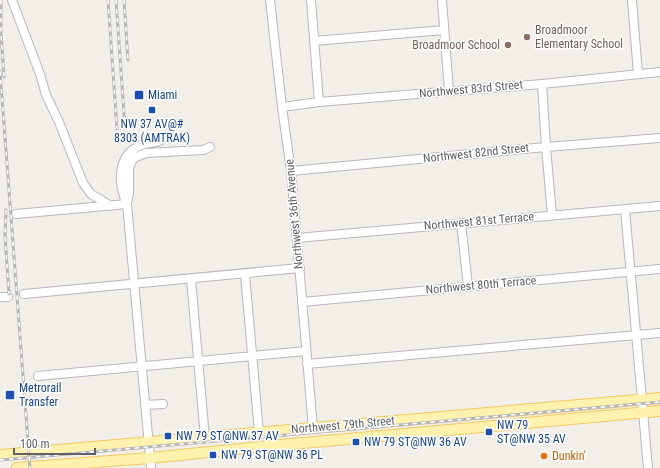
<svg xmlns="http://www.w3.org/2000/svg" width="660" height="468" font-family="'Roboto Condensed',sans-serif">
<rect width="100%" height="100%" fill="#f1efe8"/>
<g fill="none" stroke-linecap="round" stroke-linejoin="round">
<defs>
<path id="minor" d="M12,0l28,74 6,21 13,27 24,61 8,11 20,12
M270,0l12,107 9,64 22,257
M311,0l8,102
M442,0l7,91
M632,0l6,74
M314,41l130,-11
M542,84l4,63 6,68
M282,107l37,-5 223,-18 118,-12
M291,171l255,-24 114,-9
M127,204l2,-11v-25l3,-7 4,-4 10,-4 57,-3 7,-3
M625,209l23,259
M16,214l111,-10
M461,223l7,63
M297,238l363,-32
M245,274l14,159
M191,279l14,159
M24,294l276,-26
M0,297h8
M302,302l358,-33
M307,364l353,-31
M38,376l268,-25
M145,405l18,-1
M151,468l-24,-264c-9,-20 -11,-50 15,-59 6,-3 15,-1 21,-6"/>
<path id="major" d="M0,455l660,-57
M17,468l133,-10 108,-11 402,-36"/>
</defs>
<use href="#minor" stroke="#b5b8bc" stroke-width="10"/>
<use href="#major" stroke="#f2c960" stroke-width="12"/>
<use href="#minor" stroke="#fff" stroke-width="8"/>
<use href="#major" stroke="#fff2af" stroke-width="10"/>
<defs>
<path id="rail" d="M1,0v34l3,43
M108,0l9,129
M116,0l9,128
M124,0l4,60
M0,71l30,397
M6,210l-1,27 4,57
M0,460l660,-58"/>
</defs>
<use href="#rail" stroke="#b6b7b8" stroke-width="3"/>
<use href="#rail" stroke="#fff" stroke-width="1.5" stroke-dasharray="4.5" stroke-linecap="butt"/>
</g>
<g fill="#8d6e63" stroke="#fff" stroke-width="1.5">
<circle cx="527" cy="37" r="4"/>
<circle cx="508" cy="45" r="4"/>
</g>
<g fill="#1a4fb4" stroke="#fff" stroke-width="1.5">
<rect x="134" y="90" width="10" height="10" rx="2"/>
<rect x="148" y="106" width="8" height="8" rx="2"/>
<rect x="5" y="390" width="10" height="10" rx="2"/>
<rect x="485" y="428" width="8" height="8" rx="2"/>
<rect x="164" y="432" width="8" height="8" rx="2"/>
<rect x="352" y="438" width="8" height="8" rx="2"/>
<rect x="209" y="451" width="8" height="8" rx="2"/>
</g>
<circle fill="#e8710a" stroke="#fff" stroke-width="1.5" cx="544" cy="456" r="4"/>
<g text-anchor="middle" dominant-baseline="central" stroke-width="3" stroke-linejoin="round" paint-order="stroke">
<g font-size="12" fill="#785e54" stroke="#fff" text-anchor="start">
<text x="535" y="30">Broadmoor<tspan x="535" dy="14">Elementary School</tspan></text>
<text x="500" y="45" text-anchor="end">Broadmoor School</text>
</g>
<g font-size="12" fill="#5f6368" stroke="#fff">
<text transform="translate(471 89) rotate(-5)">Northwest 83rd Street</text>
<text transform="translate(476 153) rotate(-6)">Northwest 82nd Street</text>
<text transform="translate(294 214) rotate(-95)">Northwest 36th Avenue</text>
<text transform="translate(479 221) rotate(-5)">Northwest 81st Terrace</text>
<text transform="translate(481 285) rotate(-5)">Northwest 80th Terrace</text>
<text transform="translate(343 425) rotate(-5)">Northwest 79th Street</text>
</g>
<g font-size="12" fill="#164399" stroke="#fff" text-anchor="start">
<text x="148" y="95">Miami</text>
<text x="152" y="124" text-anchor="middle">NW 37 AV@#<tspan x="152" dy="14">8303 (AMTRAK)</tspan></text>
<text x="19" y="388">Metrorail<tspan x="19" dy="14">Transfer</tspan></text>
<text x="497" y="425">NW 79<tspan x="497" dy="14">ST@NW 35 AV</tspan></text>
<text x="176" y="436">NW 79 ST@NW 37 AV</text>
<text x="364" y="442">NW 79 ST@NW 36 AV</text>
<text x="221" y="455">NW 79 ST@NW 36 PL</text>
</g>
<g font-size="12" fill="#c56008" stroke="#fff" text-anchor="start">
<text x="552" y="456">Dunkin'</text>
</g>
</g>
<path d="M14 448v6h81v-6" fill="none" stroke="#5f6368" stroke-width="2"/>
<text x="20" y="448" font-size="12" fill="#5f6368" stroke="#ffffff" stroke-width="3" paint-order="stroke">100 m</text>
</svg>
